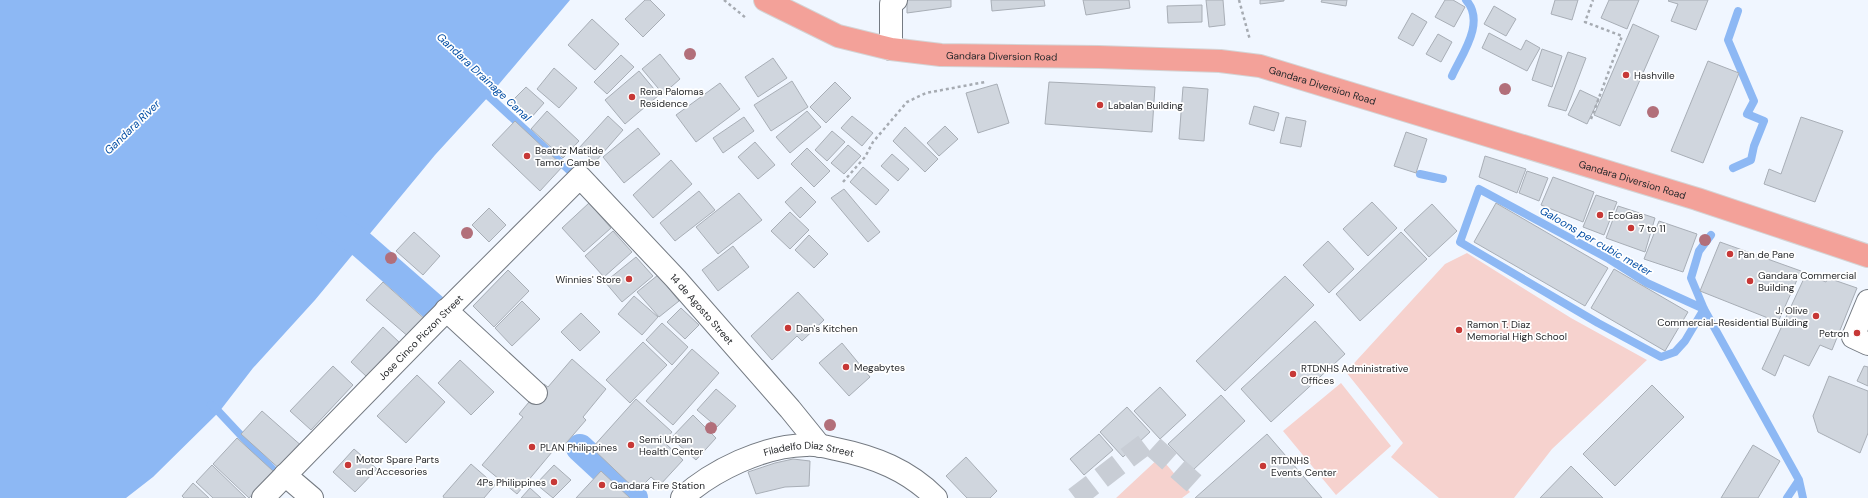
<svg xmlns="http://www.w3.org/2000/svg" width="1868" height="498" font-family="'DM Sans',sans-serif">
<rect width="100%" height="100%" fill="#f0f6ff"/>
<path fill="#f6d2ce" d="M1467,253l104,65 76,42 -95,89 -38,49h-75l-48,-41 12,-14 -57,-71 99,-108z
M1341,383l50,63 -55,49 -53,-64z
M1160,457l30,35 -8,6h-66z"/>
<path fill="#8db8f4" d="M0,0h570l-81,96 -54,59 -120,145 -62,68 -34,44 -66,65 -27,21h-126z"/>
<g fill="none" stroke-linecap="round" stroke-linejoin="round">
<path stroke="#8db8f4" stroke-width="8" d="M1452,76c10,-22 34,-54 14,-76
M481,89l88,81
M1733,168l18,-8 3,-14 10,-25 -17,-7 7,-13 -26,-61 10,-29
M1420,174l23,5
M1704,309l-57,-26 -38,-24 -130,-70 -19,53 138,81 63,34 14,-5 10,-11 19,-32 95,171 -12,18
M1704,309l-13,-31 8,-27 12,-16
M211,405l8,7 59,63
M1799,480l4,18"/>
<path stroke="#8db8f4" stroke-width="28" d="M330,222l31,22 72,63
M580,448l54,50"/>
</g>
<path fill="#d0d6de" stroke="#a8aeb6" d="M645,0h5l15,15 -22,22 -18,-18z
M907,0h44v7l-44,6z
M991,0h53l1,6 -53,5z
M1083,0h46l1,8 -44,7z
M1206,0h17l2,25 -16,2z
M1260,0h24v1l-24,3z
M1322,0h25l-1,6 -25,-4z
M1445,0h8l12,7 -11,20 -19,-10z
M1555,0h23l-6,20 -21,-6z
M1609,0h30l-12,29 -26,-11z
M1669,0h39l-12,30 -25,-9 7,-17 -10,-3z
M1202,5v17l-34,1 -1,-17z
M1494,6l22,13 -10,17 -22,-12z
M1412,13l15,9 -14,24 -15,-8z
M592,19l27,25 -24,26 -27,-25z
M1633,24l26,12 -39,90 -26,-11z
M1489,33l32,17 5,-10 14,8 -13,23 -45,-23z
M1438,34l14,8 -11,20 -15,-8z
M1542,49l20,7 -10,31 -20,-7z
M1568,52l18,6 -20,53 -18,-5z
M660,54l20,25 -17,15 -21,-25z
M621,55l13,12 -27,27 -13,-12z
M773,58l14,20 -29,19 -13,-20z
M1708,61l31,12 -36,90 -32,-12z
M554,68l23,20 -18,20 -22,-19z
M639,71l20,24 -34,29 -20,-24z
M792,81l16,26 -37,24 -17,-26z
M835,82l16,16 -25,25 -16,-16z
M1049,82l106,5 -3,45 -107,-8z
M720,83l20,26 -44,33 -20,-27z
M997,84l12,39 -31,10 -12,-40z
M526,87l18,16 -14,16 -19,-17z
M1183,87l25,2 -4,52 -25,-2z
M1580,90l19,9 -12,25 -19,-9z
M1254,106l25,7 -5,18 -25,-7z
M547,111l32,30 -16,17 -32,-29z
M807,111l14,16 -31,26 -14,-16z
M608,116l15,14 -28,32 -16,-14z
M852,116l21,17 -11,13 -21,-18z
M744,117l10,14 -31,22 -10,-15z
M1286,117l20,4 -5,26 -21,-4z
M1801,117l42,14 -28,71 -51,-18 5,-15 12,5z
M515,121l48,45 -23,25 -48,-46z
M945,126l13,13 -19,17 -12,-13z
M905,127l33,32 -13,13 -32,-31z
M638,128l22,26 -36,29 -21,-26z
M832,131l13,11 -18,19 -12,-11z
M1406,132l21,7 -11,34 -22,-7z
M755,142l20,23 -17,14 -20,-22z
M848,145l13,11 -17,18 -13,-11z
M807,148l23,23 -16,16 -23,-23z
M892,154l17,15 -11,12 -17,-15z
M1485,156l41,13 -9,24 -38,-16z
M671,160l21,24 -39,34 -20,-23z
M863,167l26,23 -13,15 -26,-23z
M1527,171l21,7 -9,23 -20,-8z
M1553,177l41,15 -11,30 -42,-17z
M801,187l15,15 -16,16 -15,-16z
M844,189l36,43 -12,10 -37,-44z
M699,191l16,19 -40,31 -15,-18z
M739,193l23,27 -44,34 -22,-27z
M1596,195l21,7 -13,33 -21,-8z
M1372,202l25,26 -29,28 -25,-27z
M589,203l22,25 -27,24 -22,-24z
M1496,203l112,65 -23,38 -111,-64z
M1432,204l25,27 -28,26 -25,-27z
M1618,206l37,12 -10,34 -39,-14z
M489,208l17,17 -17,17 -17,-17z
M790,212l19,18 -19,19 -19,-18z
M1659,221l38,13 -14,38 -39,-13z
M613,231l19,21 -28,25 -19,-21z
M414,232l26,24 -17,19 -27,-24z
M1401,232l26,27 -67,62 -24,-27z
M809,235l19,19 -14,14 -19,-18z
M1328,241l26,28 -25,24 -26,-28z
M1720,242l81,29 -23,51 -78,-31z
M733,246l16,21 -31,24 -16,-21z
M636,257l17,19 -31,26 -17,-20z
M1614,269l74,43 -23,39 -74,-43z
M508,270l21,21 -35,36 -21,-21z
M1806,274l20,8 2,-4 29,10 -25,62 -12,-5 -11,21 -25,-11 -9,21 -13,-7z
M658,275l21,26 -20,16 -22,-25z
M1285,276l29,29 -89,86 -29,-30z
M383,282l44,39 -17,17 -44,-38z
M798,292l26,28 -22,21 -5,-5 -25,24 -21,-24z
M634,296l24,21 -16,18 -24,-21z
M522,301l18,18 -28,27 -17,-18z
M681,308l18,17 -14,14 -18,-17z
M581,313l19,19 -20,19 -19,-19z
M1315,321l30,33 -74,68 -30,-33z
M662,323l26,24 -16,18 -26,-25z
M383,327l16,15 -32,35 -16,-15z
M643,342l24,23 -37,38 -24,-23z
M842,343l28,34 -21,19 -30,-33z
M692,349l27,24 -46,52 -27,-24z
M572,359l34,30 -23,28 3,3 -25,29 -4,-3 -40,48 -35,-29 41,-48 -4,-3 25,-30 4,3z
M460,360l34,32 -23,23 -33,-32z
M333,366l20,19 -42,45 -21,-19z
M1864,366l4,1v19l-11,-5z
M417,375l28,27 -39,41 -29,-27z
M1829,376l39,15v42l-8,20 -42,-21 -5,-16z
M1652,385l32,32 -69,69 -32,-32z
M1160,387l26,28 -26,24 -26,-28z
M716,389l20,17 -19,21 -20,-17z
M1221,395l24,26 -52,49 -25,-26z
M636,399l36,33 -8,10 19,18 -23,25 -9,-8 -14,14 -45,-43z
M1127,407l23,25 -27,25 -23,-25z
M262,411l42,37 -21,24 -42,-38z
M693,415l23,23 -20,22 -25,-22z
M1099,434l14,16 -29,25 -14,-16z
M1267,434l55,64h-127z
M237,438l36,33 -24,27 -36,-34z
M1753,445l27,16 -22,37h-37z
M354,449l23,20 -22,23 -22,-20z
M966,457l31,34 -7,7h-23l-21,-22z
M793,459l17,2 -1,25 -24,1 -29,7 -8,-22 27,-9z
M471,464l24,21 -11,13h-40l-1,-2z
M212,465l34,33h-33l-17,-16z
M554,465l17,15 -18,18 -17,-14z
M1571,466l32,32h-63z
M601,471l29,27h-54z
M193,483l16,15h-25l-2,-2z
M530,488l11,10h-20z"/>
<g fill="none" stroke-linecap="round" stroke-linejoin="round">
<path stroke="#c8cdd5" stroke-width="22" stroke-dasharray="22 11" stroke-linecap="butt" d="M1075,498l73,-56 49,44"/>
<defs>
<g id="minor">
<path d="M891,49v-45l5,-4"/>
<path d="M1868,301l-15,36 15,7"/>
<path d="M446,310l90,83"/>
<path d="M285,475l27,23"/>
<path id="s1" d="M263,498l170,-174 147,-147 96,102 114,130 30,37"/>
<path id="s2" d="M682,498c31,-28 81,-52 124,-53 10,-1 21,2 30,4 39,8 72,21 100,49"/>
</g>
<g id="highway">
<path id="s3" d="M765,0l73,36 53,13 50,6 158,2 121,4 40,5 437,133 171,57"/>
</g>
</defs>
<use href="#minor" stroke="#747a82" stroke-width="24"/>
<use href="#highway" stroke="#d4d4d5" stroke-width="24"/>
<path stroke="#a6abb2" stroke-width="2.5" stroke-dasharray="3 3" stroke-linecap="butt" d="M724,0l22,18
M1239,0l11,40
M1591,119l31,-83 -37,-14 8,-22
M843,182l22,-25 8,-15 34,-40 19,-9 59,-11"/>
<use href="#minor" stroke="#fff" stroke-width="22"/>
<use href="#highway" stroke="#f3a199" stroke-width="22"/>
</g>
<g fill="#b26f7a">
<circle cx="690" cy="54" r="6"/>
<circle cx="1505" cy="89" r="6"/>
<circle cx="1653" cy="112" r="6"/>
<circle cx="467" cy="233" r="6"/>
<circle cx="1705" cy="240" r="6"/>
<circle cx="391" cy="258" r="6"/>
<circle cx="830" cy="425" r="6"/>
<circle cx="711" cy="428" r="6"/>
</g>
<g fill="#c73836" stroke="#fff" stroke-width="1.5">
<circle cx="1626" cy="75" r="4"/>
<circle cx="632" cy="97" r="4"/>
<circle cx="1100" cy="105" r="4"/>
<circle cx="527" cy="156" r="4"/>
<circle cx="1600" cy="215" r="4"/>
<circle cx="1631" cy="228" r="4"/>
<circle cx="1730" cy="254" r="4"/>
<circle cx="629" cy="279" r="4"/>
<circle cx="1750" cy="281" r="4"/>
<circle cx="1816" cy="316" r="4"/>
<circle cx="788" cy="328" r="4"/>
<circle cx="1459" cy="330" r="4"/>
<circle cx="1857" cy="333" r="4"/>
<circle cx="846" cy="367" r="4"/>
<circle cx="1293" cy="374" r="4"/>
<circle cx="631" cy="445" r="4"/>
<circle cx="532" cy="447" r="4"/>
<circle cx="348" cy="465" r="4"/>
<circle cx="1263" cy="466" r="4"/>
<circle cx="554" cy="482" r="4"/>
<circle cx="602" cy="485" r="4"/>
</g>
<g text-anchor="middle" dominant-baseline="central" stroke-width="3.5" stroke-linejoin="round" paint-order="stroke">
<g font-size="10" fill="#27292c" stroke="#fff">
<text stroke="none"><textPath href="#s3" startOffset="247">Gandara Diversion Road</textPath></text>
<text stroke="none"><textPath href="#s3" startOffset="571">Gandara Diversion Road</textPath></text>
<text stroke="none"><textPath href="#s3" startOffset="895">Gandara Diversion Road</textPath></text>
<text stroke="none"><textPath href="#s1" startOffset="631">14 de Agosto Street</textPath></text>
<text stroke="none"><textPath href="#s1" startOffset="225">Jose Cinco Piczon Street</textPath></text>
<text stroke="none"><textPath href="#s2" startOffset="140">Filadelfo Diaz Street</textPath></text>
</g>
<g font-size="10" fill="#27292c" stroke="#fff" text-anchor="start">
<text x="1634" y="75">Hashville</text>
<text x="640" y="91">Rena Palomas<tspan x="640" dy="12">Residence</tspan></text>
<text x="1108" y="105">Labalan Building</text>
<text x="535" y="150">Beatriz Matilde<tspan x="535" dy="12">Tamor Cambe</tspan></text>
<text x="1608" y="215">EcoGas</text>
<text x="1639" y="228">7 to 11</text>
<text x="1738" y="254">Pan de Pane</text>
<text x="1758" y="275">Gandara Commercial<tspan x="1758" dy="12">Building</tspan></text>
<text x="621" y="279" text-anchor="end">Winnies' Store</text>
<text x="1808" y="310" text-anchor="end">J. Olive<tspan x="1808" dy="12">Commercial-Residential Building</tspan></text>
<text x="1467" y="324">Ramon T. Diaz<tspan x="1467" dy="12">Memorial High School</tspan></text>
<text x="796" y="328">Dan's Kitchen</text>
<text x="1849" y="333" text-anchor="end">Petron</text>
<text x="854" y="367">Megabytes</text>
<text x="1301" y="368">RTDNHS Administrative<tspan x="1301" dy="12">Offices</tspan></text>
<text x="639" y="439">Semi Urban<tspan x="639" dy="12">Health Center</tspan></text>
<text x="540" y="447">PLAN Philippines</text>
<text x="356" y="459">Motor Spare Parts<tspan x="356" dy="12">and Accesories</tspan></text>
<text x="1271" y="460">RTDNHS<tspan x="1271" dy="12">Events Center</tspan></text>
<text x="546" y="482" text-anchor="end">4Ps Philippines</text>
<text x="610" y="485">Gandara Fire Station</text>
</g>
<g font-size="11" font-style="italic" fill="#0650a6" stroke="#fff">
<text transform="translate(484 77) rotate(43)">Gandara Drainage Canal</text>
<text transform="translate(132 127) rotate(-44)">Gandara River</text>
<text transform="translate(1596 241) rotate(30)">Galoons per cubic meter</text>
</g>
</g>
</svg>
